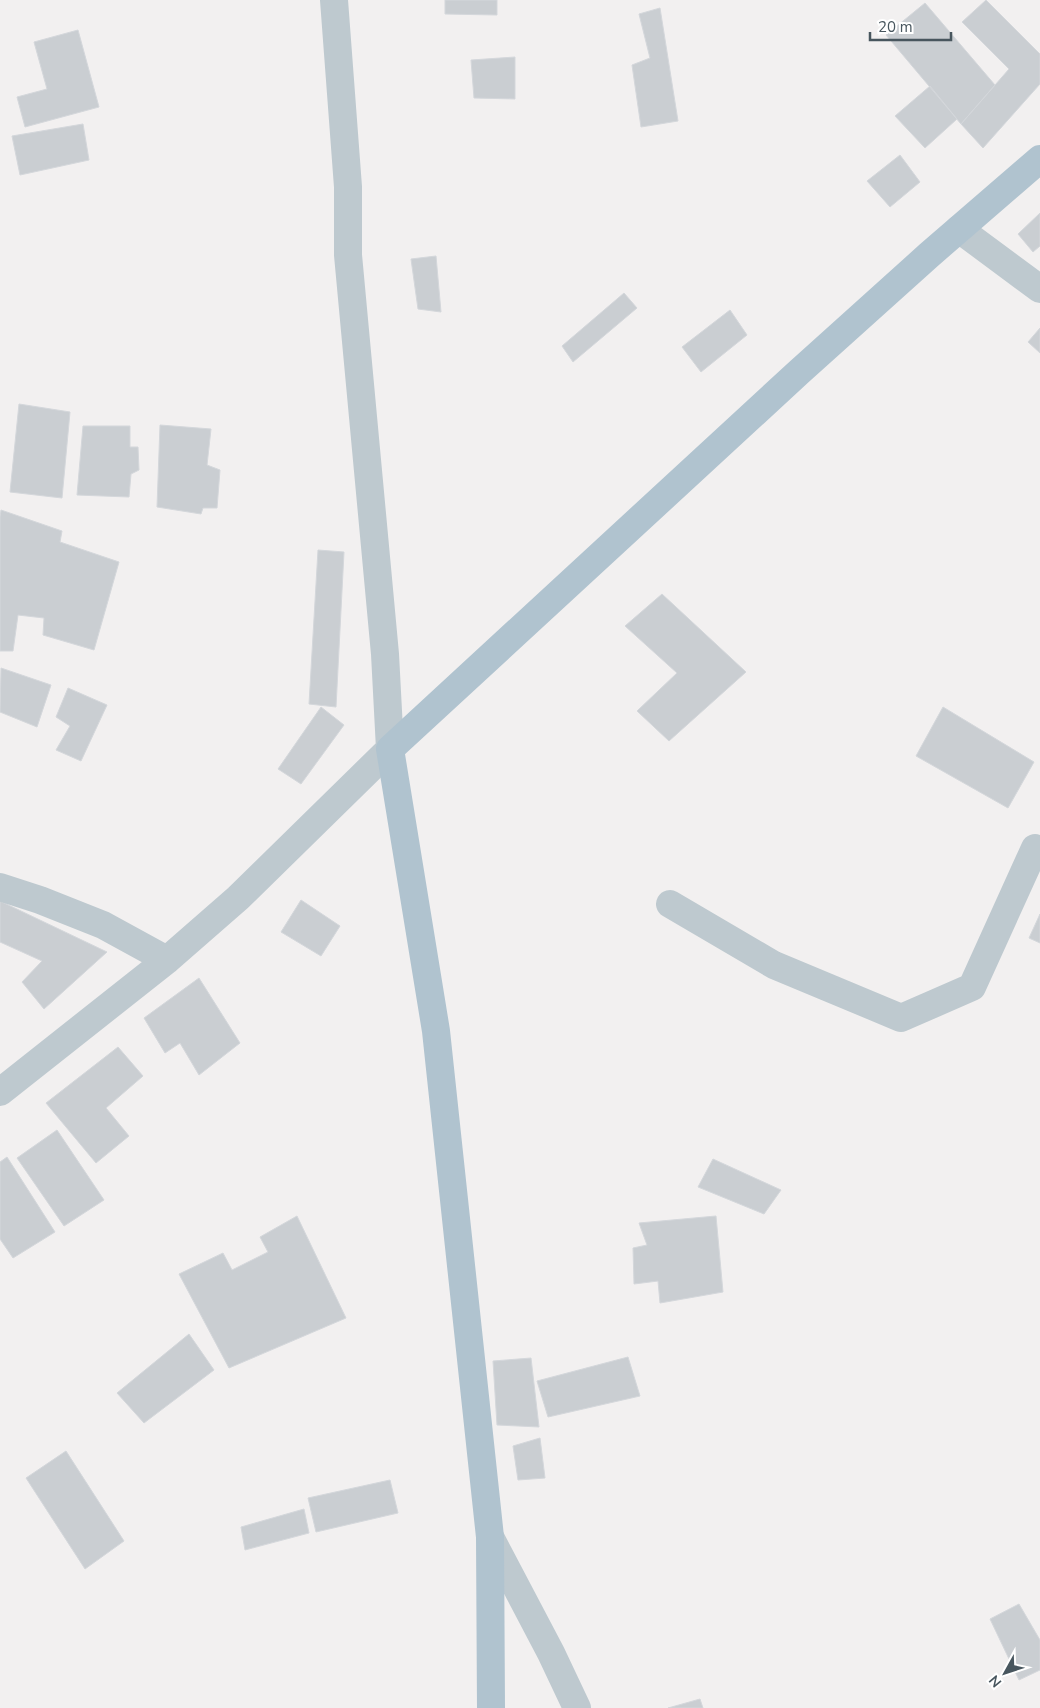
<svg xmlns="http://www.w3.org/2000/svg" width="1040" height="1708" font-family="'Nunito Sans',sans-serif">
<rect width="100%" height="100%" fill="#f2f0f0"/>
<path fill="#caced2" stroke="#d4d7db" d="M445,0h52v15l-52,-1z
M986,0l54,54v30l-57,64 -22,-24 48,-55 -47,-47z
M925,3l70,82 -34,39 -75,-89z
M660,8l18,113 -37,6 -9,-62 18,-7 -11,-44z
M78,30l21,77 -74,20 -8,-30 30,-8 -13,-47z
M515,57v42l-41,-1 -3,-38z
M930,86l27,33 -32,29 -30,-32z
M83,124l6,36 -69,15 -8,-39z
M900,155l20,27 -30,25 -23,-26z
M1040,213v33l-7,6 -15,-18z
M436,256l5,56 -23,-3 -7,-50z
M624,293l13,15 -64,54 -11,-16z
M730,310l17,25 -46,37 -19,-25z
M1040,328v25l-12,-11z
M19,404l51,8 -8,86 -52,-6z
M160,425l51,4 -4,36 13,5 -3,38h-14l-2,6 -44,-7z
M83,426h47v21h8l1,23 -8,4 -2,23 -52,-2z
M1,510l61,21 -2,11 59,20 -25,88 -51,-15 1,-17 -26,-3 -5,36h-13v-134z
M318,550l26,2 -8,155 -27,-3z
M662,594l84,78 -77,69 -32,-30 40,-38 -52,-47z
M1,668l50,17 -14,42 -37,-15z
M68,688l39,17 -26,56 -25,-11 14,-24 -14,-9z
M321,707l23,18 -43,59 -23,-15z
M943,707l91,55 -26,46 -92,-52z
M301,900l39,26 -19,30 -40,-24z
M0,901l107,51 -63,57 -22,-27 20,-21 -42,-19z
M1040,914v29l-11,-5z
M199,978l41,65 -41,32 -19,-32 -15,10 -21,-35z
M118,1047l25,29 -37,32 23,28 -33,27 -50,-60z
M57,1130l47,70 -40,26 -47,-68z
M7,1157l48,75 -42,26 -13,-19v-77z
M713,1159l68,31 -17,24 -66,-27z
M297,1216l49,102 -117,50 -50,-94 44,-21 9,17 36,-18 -8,-15z
M716,1216l7,76 -63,11 -2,-22 -24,3 -1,-36 14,-3 -8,-22z
M189,1334l25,36 -70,53 -27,-30z
M628,1357l12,39 -92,21 -11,-36z
M531,1358l8,69 -42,-2 -4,-64z
M540,1438l5,40 -27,2 -5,-34z
M66,1451l58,90 -39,28 -59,-91z
M390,1480l8,33 -82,19 -8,-34z
M304,1509l5,24 -64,17 -4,-23z
M1019,1604l21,36v30l-21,10 -29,-61z
M700,1699l3,9h-35z"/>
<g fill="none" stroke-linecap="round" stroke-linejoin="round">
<path stroke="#bec9cf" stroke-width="28" d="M959,229l81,60
M0,887l40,13 63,25 64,35
M670,904l104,61 127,53 71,-31 63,-139 5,3
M0,1092l167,-132 71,-62 152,-149 -5,-95 -37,-399v-68l-14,-187
M490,1537l61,116 26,55"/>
<path stroke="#b0c3cf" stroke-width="28" d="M491,1708l-1,-171 -54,-506 -46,-282 409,-377 130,-117 111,-96"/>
</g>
<g transform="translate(1005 1673) rotate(230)" stroke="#ffffff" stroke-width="4" paint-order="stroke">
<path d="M0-4L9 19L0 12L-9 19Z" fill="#48565e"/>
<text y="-8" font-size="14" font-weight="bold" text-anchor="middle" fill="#48565e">N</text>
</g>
<path d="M870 32v8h81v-8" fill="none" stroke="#48565e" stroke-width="2.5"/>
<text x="878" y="32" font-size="15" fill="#48565e" stroke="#ffffff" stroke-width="4" paint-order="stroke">20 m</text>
</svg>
